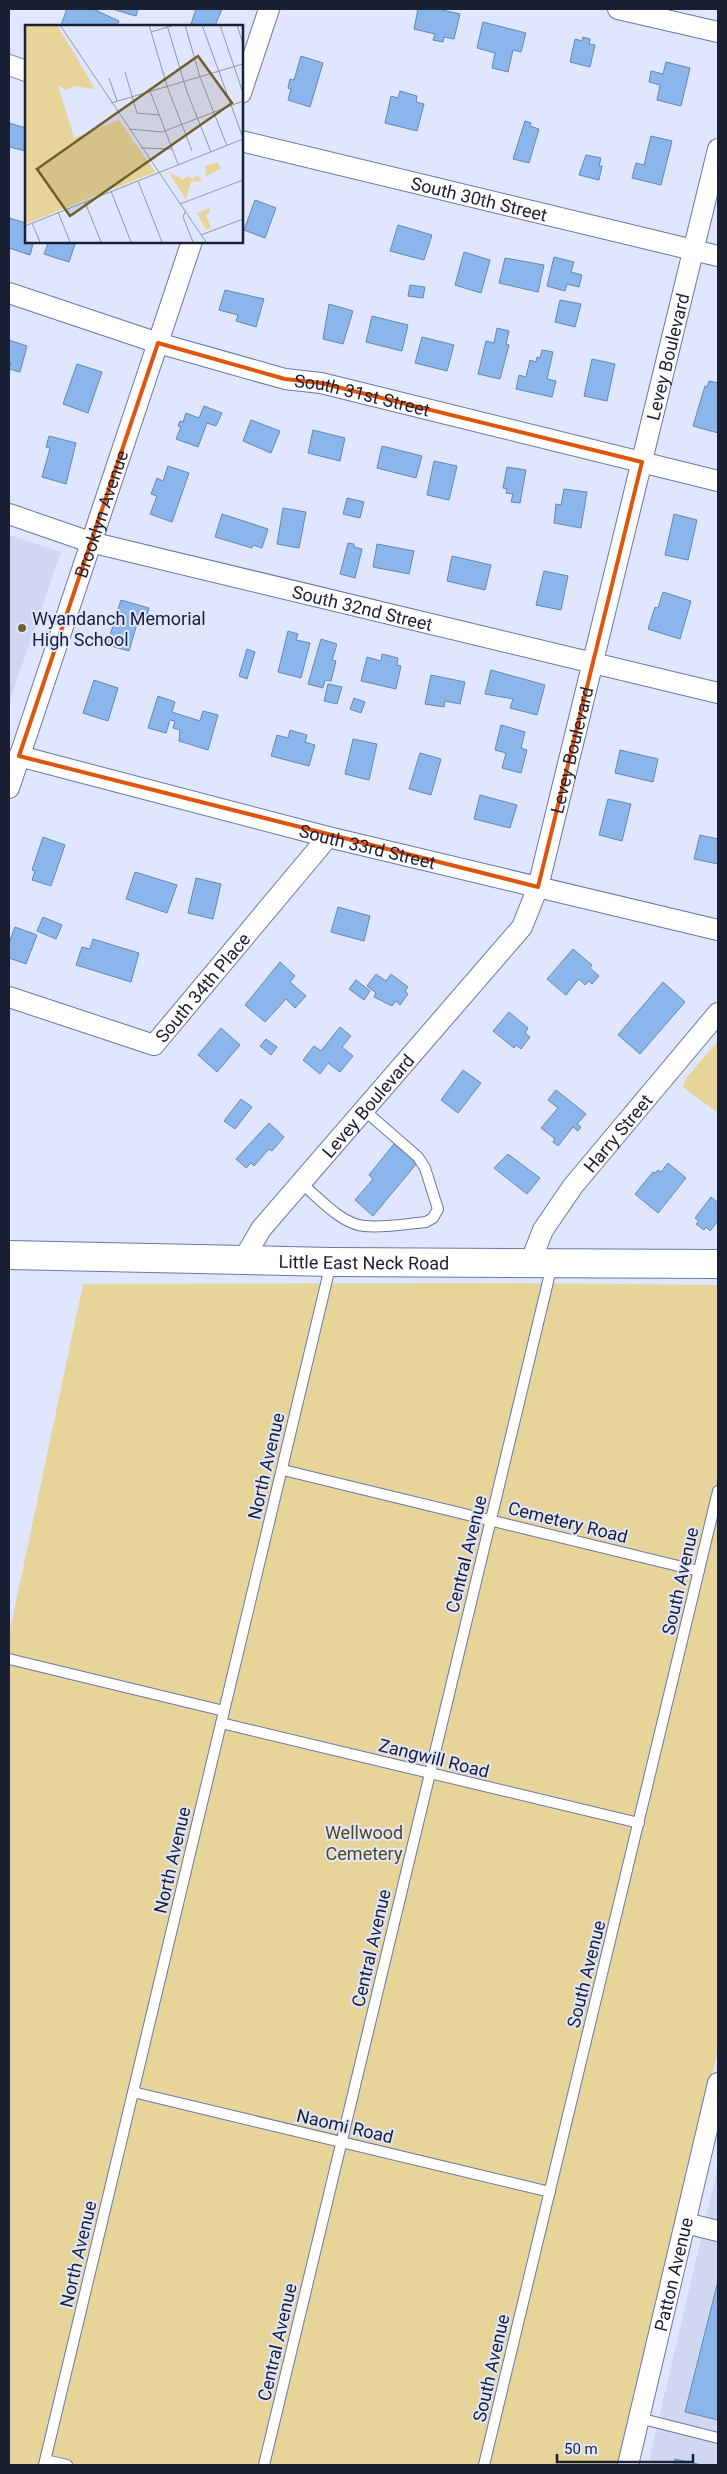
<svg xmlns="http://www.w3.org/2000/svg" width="727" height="2474" font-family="Roboto,sans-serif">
<rect width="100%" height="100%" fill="#e0e6fd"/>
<path fill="#d0d7f1" d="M9,535l52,17 -52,151z
M718,2166v299h-70z"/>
<path fill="#e6d498" d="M718,1041v72l-35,-26 4,-10z
M515,1283l203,2v764l-100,416h-609v-830l74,-351z"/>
<path fill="#8ab6eb" stroke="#6388b4" d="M67,9h26l26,12 -2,5h-51l-5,-1z
M112,9h26l-2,7z
M196,9h26l-7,17 -24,-2z
M418,9h20l22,5 -6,25 -10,-2 -1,5 -10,-2 2,-6 -21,-5z
M483,22l43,11 -5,19 -8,-2 -5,22 -16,-4 3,-15 -18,-5z
M583,37l7,2 -1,5 6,1 -5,22 -20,-5 5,-23 7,2z
M301,56l22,7 -13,44 -22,-7 3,-11 -3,-1 2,-9 4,1z
M666,62l24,6 -9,38 -24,-6 3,-15 -11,-3 2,-11 12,3z
M400,91l17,5 -1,6 8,2 -7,27 -32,-8 6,-27 7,2z
M525,121l6,2 -1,3 9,3 -10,34 -16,-4z
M9,123l17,5v23l-17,-4z
M651,136l21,5 -11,44 -29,-7 4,-15 8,2z
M586,155l15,3 -2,8h3l-3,14 -20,-5z
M255,200l21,8 -11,30 -21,-8z
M9,218l17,5v18h8l-4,14 -21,-7z
M398,225l34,10 -8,25 -34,-9z
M49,241h27l-7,21 -25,-8z
M464,252l26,8 -9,33 -26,-8z
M554,257l20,5 -3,10 11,3 -3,12 -12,-3 -2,7 -18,-5z
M505,258l39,7 -6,27 -39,-9z
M410,285l15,2 -2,11 -15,-2z
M225,290l39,9 -8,28 -20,-6 2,-6 -19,-5z
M560,300l21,4 -6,23 -20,-5z
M329,304l24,7 -10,33 -20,-5z
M372,316l36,9 -6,26 -36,-9z
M497,328l12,3 -3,13 3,1 -9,34 -22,-5 8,-33 8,2z
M422,337l32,8 -7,26 -32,-8z
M9,340l18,6 -7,26 -11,-3 2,-6h-2z
M542,350l11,2 -6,27 9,2 -4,16 -36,-8 3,-14 7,2 4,-17 6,2 1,-5 3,1z
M592,359l23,5 -8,37 -23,-5z
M77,364l25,8 -14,41 -25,-9z
M709,381l9,2v50l-25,-7 12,-40 2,1z
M204,406l18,7 -6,13 -9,-3 -9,24 -22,-8 5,-12 -3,-1 2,-5 3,1 3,-9 13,5z
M251,420l29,11 -9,22 -28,-12z
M313,430l32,8 -5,23 -32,-8z
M49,436l27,7 -10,41 -24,-7 8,-29 -4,-1z
M382,446l40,10 -6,22 -39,-10z
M434,461l23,5 -8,34 -22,-5z
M168,466l21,7 -17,49 -22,-8 7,-18 -6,-2 6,-16 6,3z
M507,467l19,3 -6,33 -9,-1 2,-8 -7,-1 1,-4 -4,-1z
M564,489l23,3 -6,36 -27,-5 2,-19 5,1z
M347,498l17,4 -4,16 -17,-4z
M283,508l23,4 -7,36 -22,-4z
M222,514l46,15 -6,19 -9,-3 -1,3 -37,-11z
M674,514l23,6 -9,40 -23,-5z
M348,543l6,1v3l8,2 -7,29 -15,-4z
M377,544l37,7 -5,23 -36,-7z
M452,556l39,9 -6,25 -38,-9z
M544,571l24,5 -7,34 -25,-5z
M663,592l28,9 -11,38 -32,-10 7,-22 3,1z
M121,600l28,8 -5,18 -7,-2 -8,27 -22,-6z
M288,631l10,3 -2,6 14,3 -9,35 -23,-6z
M321,639l16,5 -5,16 4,1 -5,20 -6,-1 -2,8 -15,-4z
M247,649l8,3 -8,27 -8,-3z
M382,654l16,4 -1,7 4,1 -5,23 -35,-8 6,-24 14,4z
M491,670l54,15 -8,30 -27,-7 3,-9 -28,-5z
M431,675l34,7 -5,22 -15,-3 -1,6 -19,-3z
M94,680l24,8 -10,33 -25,-8z
M328,684l14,3 -5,17 -13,-3z
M158,696l17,6 -3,10 28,9 3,-10 15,4 -10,35 -29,-9 1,-11 -7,-2 2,-7 -5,-1 -4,13 -18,-5z
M354,698l11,4 -4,11 -11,-4z
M501,725l24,7 -4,16 6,2 -6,23 -19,-5 4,-15 -11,-3z
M290,730l17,5 -2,7 10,3 -6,21 -38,-10 6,-21 11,3z
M353,739l24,5 -8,36 -24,-6z
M620,750l38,9 -5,23 -38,-9z
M420,753l21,6 -10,36 -22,-6z
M480,795l37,10 -7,23 -36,-9z
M608,799l23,5 -9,37 -23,-6z
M700,835l18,4v25l-24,-5z
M43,837l22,8 -14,41 -19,-6 3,-9 -3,-1z
M135,872l42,13 -10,28 -41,-14z
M196,878l25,6 -8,35 -25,-6z
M338,907l32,9 -6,25 -33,-9z
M43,917l19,8 -6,14 -19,-8z
M15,927l22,8 -11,29 -17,-6v-15z
M93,939l46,14 -8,29 -55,-17 6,-18 8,2z
M573,949l19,16 -2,3 9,8 -7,8 -3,-3 -4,4 -6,-6 -13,16 -19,-16z
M280,962l15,14 -5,6 16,14 -11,12 -9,-9 -21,23 -20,-17z
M376,974l10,7 5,-7 17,13 -3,4 3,3 -8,11 -4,-4 -4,5 -18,-9 2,-4 -9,-7z
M356,980l14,11 -6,9 -15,-11z
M663,982l22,20 -45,52 -22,-19z
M509,1012l19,16 -3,5 5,4 -9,12 -5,-4 -2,3 -21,-17z
M340,1027l11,9 -9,11 11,9 -13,16 -12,-9 -8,11 -17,-14 11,-14 7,5z
M221,1028l19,17 -23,27 -19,-17z
M266,1039l11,8 -6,8 -11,-9z
M463,1070l18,13 -23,30 -17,-13z
M556,1090l30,24 -9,10 4,3 -3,4 -5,-4 -15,19 -5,-4 2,-3 -14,-11 17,-20 -10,-8z
M241,1099l11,8 -17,22 -11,-8z
M269,1123l15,14 -12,14 -3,-2 -15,17 -3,-3 -5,5 -10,-9z
M394,1144l23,19 -44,53 -18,-16 18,-21 -4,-4z
M508,1154l32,24 -13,16 -33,-26z
M668,1163l18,15 -28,35 -23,-19 18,-22 2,1 3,-3 3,2z
M711,1197l7,6v18l-8,10 -4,-4 -2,3 -8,-6 3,-3 -4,-3z
M718,2281v139l-33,-8z
M675,2459l27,6h-28z"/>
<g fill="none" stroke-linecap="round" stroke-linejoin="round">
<defs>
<path id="lane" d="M301,1183c17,14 40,41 63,43 20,2 42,-2 62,-4l7,-4 5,-9 -13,-41 -7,-11 -54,-47
M283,1470l416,101
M9,1659l215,52
M221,1723l418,100
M133,2092l417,100
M639,2418l79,20
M45,2460l22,5
M44,2465l287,-1202
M264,2465l288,-1200
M484,2465l234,-974"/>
<g id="street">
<path d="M618,9l100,23"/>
<path d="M9,65l17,6"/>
<path d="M241,93l28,-84"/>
<path id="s1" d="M241,141l477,115"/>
<path id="s2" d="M9,293l149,50 127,36 36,4 397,98"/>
<path id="s3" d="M9,514l81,28 628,151"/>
<path id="s4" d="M19,756l309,81 390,93"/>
<path id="s5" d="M9,788l183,-547"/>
<path id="s6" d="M9,997l145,48 174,-208"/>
<path id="s7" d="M243,1260l18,-31 261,-302 16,-40 180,-738"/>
<path id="s8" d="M530,1263l13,-33 30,-44 145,-173"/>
<path d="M685,2223l33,8"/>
<path id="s9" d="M628,2465l90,-382"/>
</g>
<g id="secondary">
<path id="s10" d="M9,1255l322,7 387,2"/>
</g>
</defs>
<use href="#lane" stroke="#6a76a8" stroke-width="12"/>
<use href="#street" stroke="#6a76a8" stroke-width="22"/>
<use href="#secondary" stroke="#6a76a8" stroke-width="30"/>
<use href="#lane" stroke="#fff" stroke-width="10"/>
<use href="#street" stroke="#fff" stroke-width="20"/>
<use href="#secondary" stroke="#fff" stroke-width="28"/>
</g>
<path fill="none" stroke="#de560e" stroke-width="4" stroke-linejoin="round" d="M158,343l127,36 36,4 321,79 -104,425 -519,-131z"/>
<circle fill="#6f602e" stroke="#e0e6fd" stroke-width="2" cx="22" cy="628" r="5"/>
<g text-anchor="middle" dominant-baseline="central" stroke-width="4" stroke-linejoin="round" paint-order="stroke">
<g font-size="18" fill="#1b1f34" stroke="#e0e6fd">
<text stroke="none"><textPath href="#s1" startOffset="245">South 30th Street</textPath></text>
<text stroke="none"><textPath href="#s7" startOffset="1024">Levey Boulevard</textPath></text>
<text stroke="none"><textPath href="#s2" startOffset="368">South 31st Street</textPath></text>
<text stroke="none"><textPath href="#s5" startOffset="289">Brooklyn Avenue</textPath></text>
<text stroke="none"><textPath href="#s3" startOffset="366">South 32nd Street</textPath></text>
<text stroke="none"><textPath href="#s7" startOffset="619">Levey Boulevard</textPath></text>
<text stroke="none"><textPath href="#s4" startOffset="360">South 33rd Street</textPath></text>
<text stroke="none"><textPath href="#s6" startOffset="228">South 34th Place</textPath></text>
<text stroke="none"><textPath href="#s7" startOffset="199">Levey Boulevard</textPath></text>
<text stroke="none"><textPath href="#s8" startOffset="158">Harry Street</textPath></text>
<text stroke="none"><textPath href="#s10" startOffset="355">Little East Neck Road</textPath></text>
<text transform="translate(266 1466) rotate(-77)">North Avenue</text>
<text transform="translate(568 1522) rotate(14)">Cemetery Road</text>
<text transform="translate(466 1554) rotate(-76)">Central Avenue</text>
<text transform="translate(680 1581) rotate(-77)">South Avenue</text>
<text transform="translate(434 1758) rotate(14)">Zangwill Road</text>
<text transform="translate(172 1860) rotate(-77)">North Avenue</text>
<text transform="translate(371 1948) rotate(-77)">Central Avenue</text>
<text transform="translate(586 1974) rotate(-76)">South Avenue</text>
<text transform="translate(345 2126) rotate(13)">Naomi Road</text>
<text transform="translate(78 2254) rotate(-77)">North Avenue</text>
<text stroke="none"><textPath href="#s9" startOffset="196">Patton Avenue</textPath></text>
<text transform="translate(277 2342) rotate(-77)">Central Avenue</text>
<text transform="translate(491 2368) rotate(-77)">South Avenue</text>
</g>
<g font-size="18" fill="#1b1f34" stroke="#e0e6fd" text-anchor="start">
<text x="32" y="618">Wyandanch Memorial<tspan x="32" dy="21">High School</tspan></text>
</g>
<g font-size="18" fill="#564813" stroke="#e0e6fd">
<text x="364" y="1832">Wellwood<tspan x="364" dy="21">Cemetery</tspan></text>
</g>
</g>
<g transform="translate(25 25)">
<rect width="218" height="218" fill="#e0e6fd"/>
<path d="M0,0h32l38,64 -21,-3 -8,4 -8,-5 16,53 45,-18 36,52 -130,52zM193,137l3,6 -15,8 -1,-10zM143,146l15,9 5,-4 4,3 6,-4 4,7 -11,-1 -5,19zM184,183l1,4 -4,3 5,13 -5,2 -9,-17z" fill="#e6d498"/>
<path fill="none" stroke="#9196ad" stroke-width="1" d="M35,0l146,217M124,0l18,61 25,65M142,0l20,67 24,60M160,0l15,52 27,69M177,0l41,113M195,0l23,68M212,0l6,19M126,7l24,-7M100,47l12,41 22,2M84,53l8,23M125,66l28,73M86,78l132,-39M104,104l33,3 81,-31M116,123l31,1M113,156l24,61M86,166l20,51M60,177l16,40M155,179l63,-24M33,187l12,30M160,187l-2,5 10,25M7,198l8,19M0,201l218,-87M176,210l42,-16"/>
<path fill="#6f602e" fill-opacity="0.15" stroke="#6f602e" stroke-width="2.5" d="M173,31l34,47 -162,113 -33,-47z"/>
<rect width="218" height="218" fill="none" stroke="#1b1f34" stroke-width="2.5"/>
</g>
<rect width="727" height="2474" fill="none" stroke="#1b1f34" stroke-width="20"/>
<path d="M557 2454v8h136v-8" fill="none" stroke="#1b1f34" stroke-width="2.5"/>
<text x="564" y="2454" font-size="15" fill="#1b1f34" stroke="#e0e6fd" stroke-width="4" paint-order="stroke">50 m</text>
</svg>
